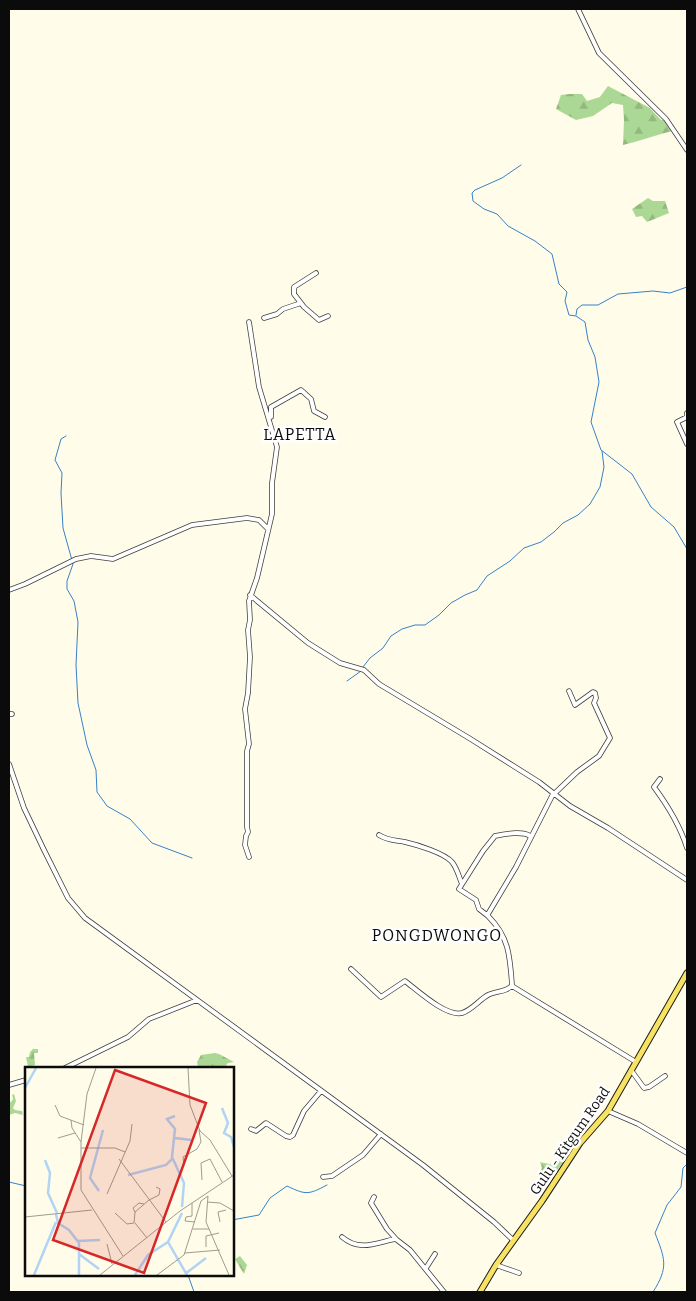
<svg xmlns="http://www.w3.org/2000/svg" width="696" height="1301" font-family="Bitter,serif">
<defs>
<pattern id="forest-firs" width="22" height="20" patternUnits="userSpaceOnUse" patternTransform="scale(1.25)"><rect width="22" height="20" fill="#abd894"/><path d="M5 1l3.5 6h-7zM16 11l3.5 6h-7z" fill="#92b87e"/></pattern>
</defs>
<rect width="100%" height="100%" fill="#fffde9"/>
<path fill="url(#forest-firs)" d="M608,86l42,22 11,12h8l7,10c-18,4 -35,11 -53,15l1,-25 -1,-15 -11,-2 -19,13 -17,4 -20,-11 5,-14 8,-1h13l5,7 13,-4z
M648,198l5,3h12l4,12 -22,9 -5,-6 -6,1 -4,-8z
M33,1049h5v4h-4l1,12 -7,2 -2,-10h3l1,-5z
M215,1053l4,1 15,8 -6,1 -4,5h-24l-2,-1 -1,-5 4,-7z
M14,1094l2,7 -3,7 2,2 7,1 1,4 -8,-2 -6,2v-13h2l2,-3 -1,-4z
M570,1132l3,4 1,11 -29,40 -4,-1 -3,-10 4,-8 -2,-6 14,3 6,-5 -5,-6 6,-5z
M240,1256l7,9 -3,9 -9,-15z"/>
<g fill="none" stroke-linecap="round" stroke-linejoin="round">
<path stroke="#3781cb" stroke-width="1" d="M521,165l-19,13 -27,12 -3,3 1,8 11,8 13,5 11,12 27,15 17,13 7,30 8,8 -2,9 4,14 7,1 9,6 3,18 7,17 4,25 -8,40 10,28 31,24 19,33 23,20 13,22
M576,315l1,-6 5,-4h16l20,-11 35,-3 17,2 17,-6
M66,436l-5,3 -6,21 7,13 -1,20 2,35 10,36 -6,17v8l7,12 4,21 -2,43 2,38 9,42 9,25 1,22 10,14 23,13 22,24 40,15
M363,667l7,-9 13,-10 8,-12 11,-7 13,-4h10l14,-10 12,-12 14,-8 12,-5 10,-14 23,-15 14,-13 17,-6 13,-10 9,-9 15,-8 12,-11 10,-17 4,-20 -2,-16
M347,681l14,-10
M9,1182l17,4
M232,1220l27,-5 11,-17 17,-12c19,9 21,9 40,-1
M188,1275l6,17
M653,1292c16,-25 12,-33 2,-59l12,-28 14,-18 2,-19 4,-4"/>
<defs>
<path id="minor" d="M578,9l21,44 67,66 21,31
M316,273l-22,14v7l10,13 15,13 9,-4
M264,318l13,-4 6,-5 18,-6
M249,322l10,65 18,60 -5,36v31l-15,64 -8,23 1,19 -2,10 2,27 -2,36 -3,16 4,35 -2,7v76l1,5 -2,4 -1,9 4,12
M687,413v4l-10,5 10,22
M271,417v-10l30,-17 10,9 3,12 11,6
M9,590l16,-6 51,-25 15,-3 22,3 79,-34 55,-7 12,2 9,9
M250,595l58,48 32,20 24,7 15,14 90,54 70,44 31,24 38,22 79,52
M9,714h3
M9,764l15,44 20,42 24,48 17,20 338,247 71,57 19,18
M660,779l-6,8c14,19 26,38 33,61
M554,794l23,-22 22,-16 11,-18 -16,-35 2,-5 -1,-5 -2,-1 -18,13 -6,-14
M379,835c9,6 17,5 26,7 13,3 39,11 47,20 5,6 7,15 10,22
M488,916l-9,-7 -3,-9 -17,-11 24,-38 12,-15c9,-2 28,-5 35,0
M351,969l30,28 24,-16c12,9 41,36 57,32 10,-3 17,-13 26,-18 7,-4 20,-3 24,-10 -2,-29 -3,-48 -24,-69v-2l28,-47 37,-73
M512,986l124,76
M65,1068l63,-31 21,-18 48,-19
M631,1070l13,18 5,-1 16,-11
M9,1085l17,-5
M608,1111l30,13 49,29
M251,1129l5,2 10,-8 20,13 4,1 3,-2 11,-24 17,-20
M323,1177l9,-1 31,-21 18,-21
M374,1197l-3,6 16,26 10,11 13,10 34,42
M342,1237c18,15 33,6 53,2
M496,1265l23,8
M426,1268l9,-14"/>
<path id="major" d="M480,1292l16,-27 46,-64 38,-58 28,-32 79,-138"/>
</defs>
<use href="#minor" stroke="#3e3e3e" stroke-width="5.5"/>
<use href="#major" stroke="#1c1c1c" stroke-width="7"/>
<use href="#minor" stroke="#fff" stroke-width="4"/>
<use href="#major" stroke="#f7e261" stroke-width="5"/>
</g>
<g text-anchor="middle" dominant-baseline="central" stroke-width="5" stroke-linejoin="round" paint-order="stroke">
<g font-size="14" fill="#0b0b0b" stroke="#fff">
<text transform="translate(570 1141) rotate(-55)">Gulu - Kitgum Road</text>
</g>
<g font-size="16" letter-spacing="1" fill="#0b0b0b" stroke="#fff">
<text x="300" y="434">LAPETTA</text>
<text x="437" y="935">PONGDWONGO</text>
</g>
</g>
<g transform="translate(25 1067)">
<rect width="209" height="209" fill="#fffde9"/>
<path fill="none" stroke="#afd4f5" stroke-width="2.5" d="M0,21l11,-20M197,41l6,15 -4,10 7,4 3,10M150,49l-8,3 8,10 -3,28 12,26 -2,24M150,71l16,2M20,93l5,13 -2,20 9,20M103,108l38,-10 6,-6M74,124l-9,-13 13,-48M157,146l-14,29 19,33M31,147l2,9 11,7 10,13v32M52,174l23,-1M54,187l20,15M160,207l21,-16M9,208l22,-53M110,208l13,-20 20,-13"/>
<path fill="none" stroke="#9d9c90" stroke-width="1" d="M71,1l-9,26 -6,48v48l42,66M163,1l2,37 10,26 10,9 22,36M30,38l5,11 24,9M46,53l1,8 9,14M33,71l17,-5M56,81h34l10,4M94,92l47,63M159,98l-1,-8 14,-8 4,-7 -2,-12M177,113l-1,-17 9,-4 12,23M82,127l23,-53 2,-17M183,129l-2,26 23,53M124,133l10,-5 1,-6 -4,-2M182,135l13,1 14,8M167,136v13l-6,1 -1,4 10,1M0,138v16M110,145l-2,-4 6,-5 5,1M90,146l12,11 7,-1 1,-11 14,-12M0,150l67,-7M195,155l-2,-10 8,-2M110,156l12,15M168,162h16M82,177l5,20M181,180v-11l13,-3M160,186l35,-3M75,208l80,-64 54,-36M132,208l27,-20 17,-54 7,-5"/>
<path fill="#d62828" fill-opacity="0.15" stroke="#d62828" stroke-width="2.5" d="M90,3l91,33 -62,170 -91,-33z"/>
<rect width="209" height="209" fill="none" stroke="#0b0b0b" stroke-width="2.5"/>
</g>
<rect width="696" height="1301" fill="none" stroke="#0b0b0b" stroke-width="20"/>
</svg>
